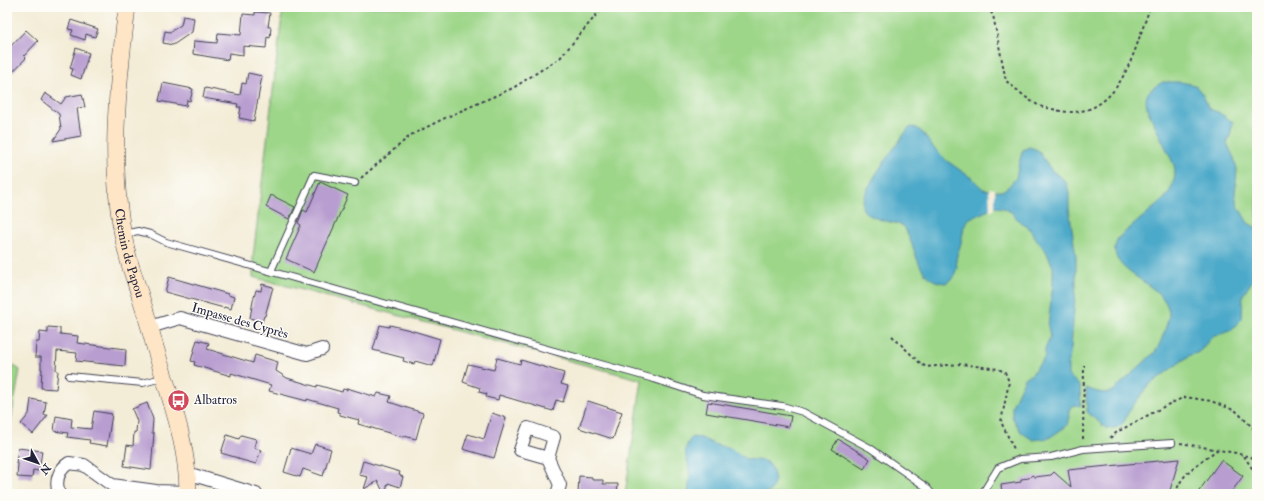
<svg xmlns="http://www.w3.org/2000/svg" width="1264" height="501" font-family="'IM FELL Double Pica',serif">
<rect width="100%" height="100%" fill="#fdfcf7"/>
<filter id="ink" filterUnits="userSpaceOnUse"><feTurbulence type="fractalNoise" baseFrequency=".025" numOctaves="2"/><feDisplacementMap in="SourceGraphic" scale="8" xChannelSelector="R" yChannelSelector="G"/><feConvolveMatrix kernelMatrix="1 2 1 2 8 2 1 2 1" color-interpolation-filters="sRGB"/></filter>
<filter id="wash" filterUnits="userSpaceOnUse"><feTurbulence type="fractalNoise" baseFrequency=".012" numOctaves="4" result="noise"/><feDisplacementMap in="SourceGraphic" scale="16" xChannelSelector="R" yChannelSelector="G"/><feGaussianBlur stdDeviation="0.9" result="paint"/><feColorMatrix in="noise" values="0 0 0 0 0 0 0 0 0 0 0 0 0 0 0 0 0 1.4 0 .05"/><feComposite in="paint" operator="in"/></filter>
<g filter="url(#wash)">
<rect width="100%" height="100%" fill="#f3ecd6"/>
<path fill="#9dd689" stroke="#607c62" d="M283,7h974v487h-632l17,-114 -389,-103v-20z
M7,361l13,9 -13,73z"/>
<path fill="#4ba9c9" stroke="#366682" d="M1163,82h18l14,3 8,10 6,14 9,3 15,10 -3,14 -3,7 7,15 3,11 -2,26 3,11 10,17 9,5v46l-14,21 -1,24 -12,12 -18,6 -11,13 -4,3 -7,2 -41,30 -20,26 -5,11 -4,4 -9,3 -5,-1 -19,-16 -1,-24c8,3 18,7 27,3l42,-39c5,-7 7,-14 10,-22 1,-5 4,-11 4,-16 -2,-34 -69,-40 -51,-76l46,-39c8,-10 13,-20 10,-34l-26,-54c-5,-17 0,-21 15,-29z
M912,127l5,1 7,6 7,11 16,16 26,18 10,10 12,2h7l6,-4 8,-9 4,-19 3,-9 6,-3 9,3 14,21 8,5 7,8 2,8v16l7,49v28l-5,63 -3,18v9l12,11 1,20c-5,-1 -9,-2 -12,4l1,7 -2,8 -19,13 -16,2 -12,-8 -9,-15v-11l13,-28 7,-4 5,-8 5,-4 3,-6v-7l5,-11 -2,-12 5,-43v-16l-7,-16 -6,-7 -12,-17 -7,-4 -10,-11 -8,-4 -7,-1 -28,12 -4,8 -3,16 -5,16 1,9 -4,10 -7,5c-22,-1 -27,-18 -33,-36 -3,-7 -6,-14 -9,-21 -12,-5 -30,-5 -40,-15 -12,-11 36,-70 44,-82z
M692,437l9,1 15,7 14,3 16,11 18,2 4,2 4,5 3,12 -3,9 -6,5h-78c1,-8 2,-15 1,-23 -1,-15 -9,-19 3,-34z"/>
<path fill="#f3ecd6" d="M989,188l6,1v20l-5,3z"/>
<g id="blocks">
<path fill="#b89dd0" d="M255,12l15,1 -2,14h3l-1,11 -3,-1 -1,11 -23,-2v9l-14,-2 -1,7 -35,-6 1,-13 23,2 1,-10 23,2 2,-21 12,1z
M183,16l11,2 -2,14 -19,13 -10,-2 2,-12 5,1 11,-7z
M71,20l27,9 -3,8 -9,-3 -1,6 -14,-5 2,-5 -5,-1z
M26,30l12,11 -14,15 2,2 -19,20v-28z
M76,48l13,5 -8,26 -10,-4 2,-6 -3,-1z
M248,73l14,3 -8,45 -15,-3 2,-11h-4l1,-3 -35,-6 2,-10 35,7 2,-12 4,1z
M163,83l30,6 -3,12 -3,-1 -1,6 -27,-5z
M45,93l16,11 5,-7 16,-3 3,13 -8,1 4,28 -28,5 8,-12 -2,-15 -18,-14z
M320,182l28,13 -34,77 -28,-13 15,-34 -3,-2 5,-13 4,2z
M271,195l24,12 -6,12 -23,-12z
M169,277l59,17v1l6,2 -3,12 -7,-2v1l-59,-16z
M262,284l11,3 -8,29h-1l-2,6 -12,-4 3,-17 3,-11 5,1z
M380,325l9,2 1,-2 20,5 30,9 -7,27 -18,-5 -1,3 -11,-3 1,-3 -31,-8z
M48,327l12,1v6l18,2 -1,7 49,6 -1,17 -49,-5 1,-8 -20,-2 -1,19 2,1 -2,18 -15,-1 1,-19h-1v-12h-6l1,-15h3l1,-10 8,1z
M197,340l12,3 -2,6 46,14 2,-8 23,7 -2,9 11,7 30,9v-2l25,7 1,-3 4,1v-2l29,9 2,-4 13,3 -2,6 34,11 -7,26 -12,-3 -1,1 -45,-13 1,-4 -19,-5v-2l-3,-1 1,-4 -31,-9v2l-38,-10 2,-6 -40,-12v3l-37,-11 1,-3 -4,-1z
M497,358l23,6 1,-4 43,13 -3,11 7,2 -5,16 -7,-2 -3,11 -54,-16 -1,5 -12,-3 1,-3 -8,-2 1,-4 -17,-6 5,-18 26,6z
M31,399l15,3 -2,13h4l-15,19 -12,-10 8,-10z
M588,401l34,11 -9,27 -34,-11z
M708,402l83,14 -2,11 -83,-14z
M147,403l6,16 -1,14h2l-3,37 -27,-4 3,-21 6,1 1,-14h2l1,-11 -5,-12z
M94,411l18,3 -5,32 -18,-3 1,-3 -23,-3 1,-4 -14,-2 2,-15 16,3 -1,8 20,2z
M492,413l14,5 -12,40 -31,-9 5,-15 16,5z
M227,435l12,4 2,-4 15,4 -2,9 7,2 -5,14 -18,-5v-1l-17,-5z
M838,439l32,20 -6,10 -32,-20z
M315,444l16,5 -8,27 -20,-7 -3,8 -16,-5 7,-24 20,6z
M18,448l24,3 -3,20 -6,-1 -1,8 -15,-1 1,-13h-2z
M1179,459l-10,35h-167l-1,-9 20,-3v-3l8,-1 3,-3 3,2 16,-2 3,-3 17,15 -3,-17z
M1221,460l22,16 -13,18h-33z
M363,461l37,11 -1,3 4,2 -3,10 -12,-4 -3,11h-1l-6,-13 -14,8 4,-12 -9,-2z
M579,476l13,1v3h11v4h15l-1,10h-39z"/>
</g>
</g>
<g filter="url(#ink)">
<use href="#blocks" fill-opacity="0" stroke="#414052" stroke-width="1"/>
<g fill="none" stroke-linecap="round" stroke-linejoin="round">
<defs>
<path id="lane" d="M124,234l14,-3 12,3 16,8 488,137 49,16 79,11 21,6 67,36 56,39 6,7
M271,271l43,-96 41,8
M69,376l74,7 19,-5
M982,494l16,-26 22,-9 31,-2 32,-8 89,-6"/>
<path id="street" d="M150,327l30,-9 127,36 15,-5
M548,458l-28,-8 8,-22 26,9 -6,21 12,27 -3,9
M187,473l69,21
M59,494c-4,-12 -1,-24 10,-31l15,2 28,20 44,6 32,1"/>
<g id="secondary">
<path id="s1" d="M127,7c-10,81 -20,171 1,250 3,12 7,23 11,35 6,18 11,36 16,55 14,48 33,96 33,147"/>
</g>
</defs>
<use href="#lane" stroke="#414052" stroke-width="8"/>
<use href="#street" stroke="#414052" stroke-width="14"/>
<use href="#secondary" stroke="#414052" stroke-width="18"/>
<path stroke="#414052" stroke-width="2" stroke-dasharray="3 3" stroke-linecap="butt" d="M987,7l6,8 13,66c8,6 23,20 32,24 5,3 12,3 18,5 47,11 67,-27 81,-65 4,-13 9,-25 13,-38
M361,178l50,-43 36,-18 66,-29 47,-30 43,-51
M892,336l27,26 7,5 35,-3 37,5 7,3 4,10 -8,40 14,29
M1110,438l7,-6 50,-27 18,-8 26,4 25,10 21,21
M1083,439l1,-74
M1180,443l56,10 21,6
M1244,456l13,20
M1176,494c3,-20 26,-33 41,-44"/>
<use href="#lane" stroke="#fff" stroke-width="6"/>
<use href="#street" stroke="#fff" stroke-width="12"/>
<use href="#secondary" stroke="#fde5c5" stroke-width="17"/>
</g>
</g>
<defs>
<symbol id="bus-disc" viewBox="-11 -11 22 22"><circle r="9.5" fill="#d1495b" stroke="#fdfcf7"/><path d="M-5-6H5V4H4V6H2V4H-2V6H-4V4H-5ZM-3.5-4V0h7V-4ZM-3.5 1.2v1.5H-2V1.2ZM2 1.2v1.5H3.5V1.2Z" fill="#fff"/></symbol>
</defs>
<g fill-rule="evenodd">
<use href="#bus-disc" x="166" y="388" width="25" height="25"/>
</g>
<g text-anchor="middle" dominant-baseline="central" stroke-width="3" stroke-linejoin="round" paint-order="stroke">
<g font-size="13" fill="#22223b" stroke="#fdfcf7">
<text stroke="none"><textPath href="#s1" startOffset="248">Chemin de Papou</textPath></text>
<text transform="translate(240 321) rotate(16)">Impasse des Cyprès</text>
</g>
<g font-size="13" fill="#22223b" stroke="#fdfcf7" text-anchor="start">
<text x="194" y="400">Albatros</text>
</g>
</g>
<rect width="1264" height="501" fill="none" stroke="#fdfcf7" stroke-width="24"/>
<g transform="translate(38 463) rotate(130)" stroke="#fdfcf7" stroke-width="3" paint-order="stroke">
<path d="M0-3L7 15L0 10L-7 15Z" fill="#22223b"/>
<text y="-6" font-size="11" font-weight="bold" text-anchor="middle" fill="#22223b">N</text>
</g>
</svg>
